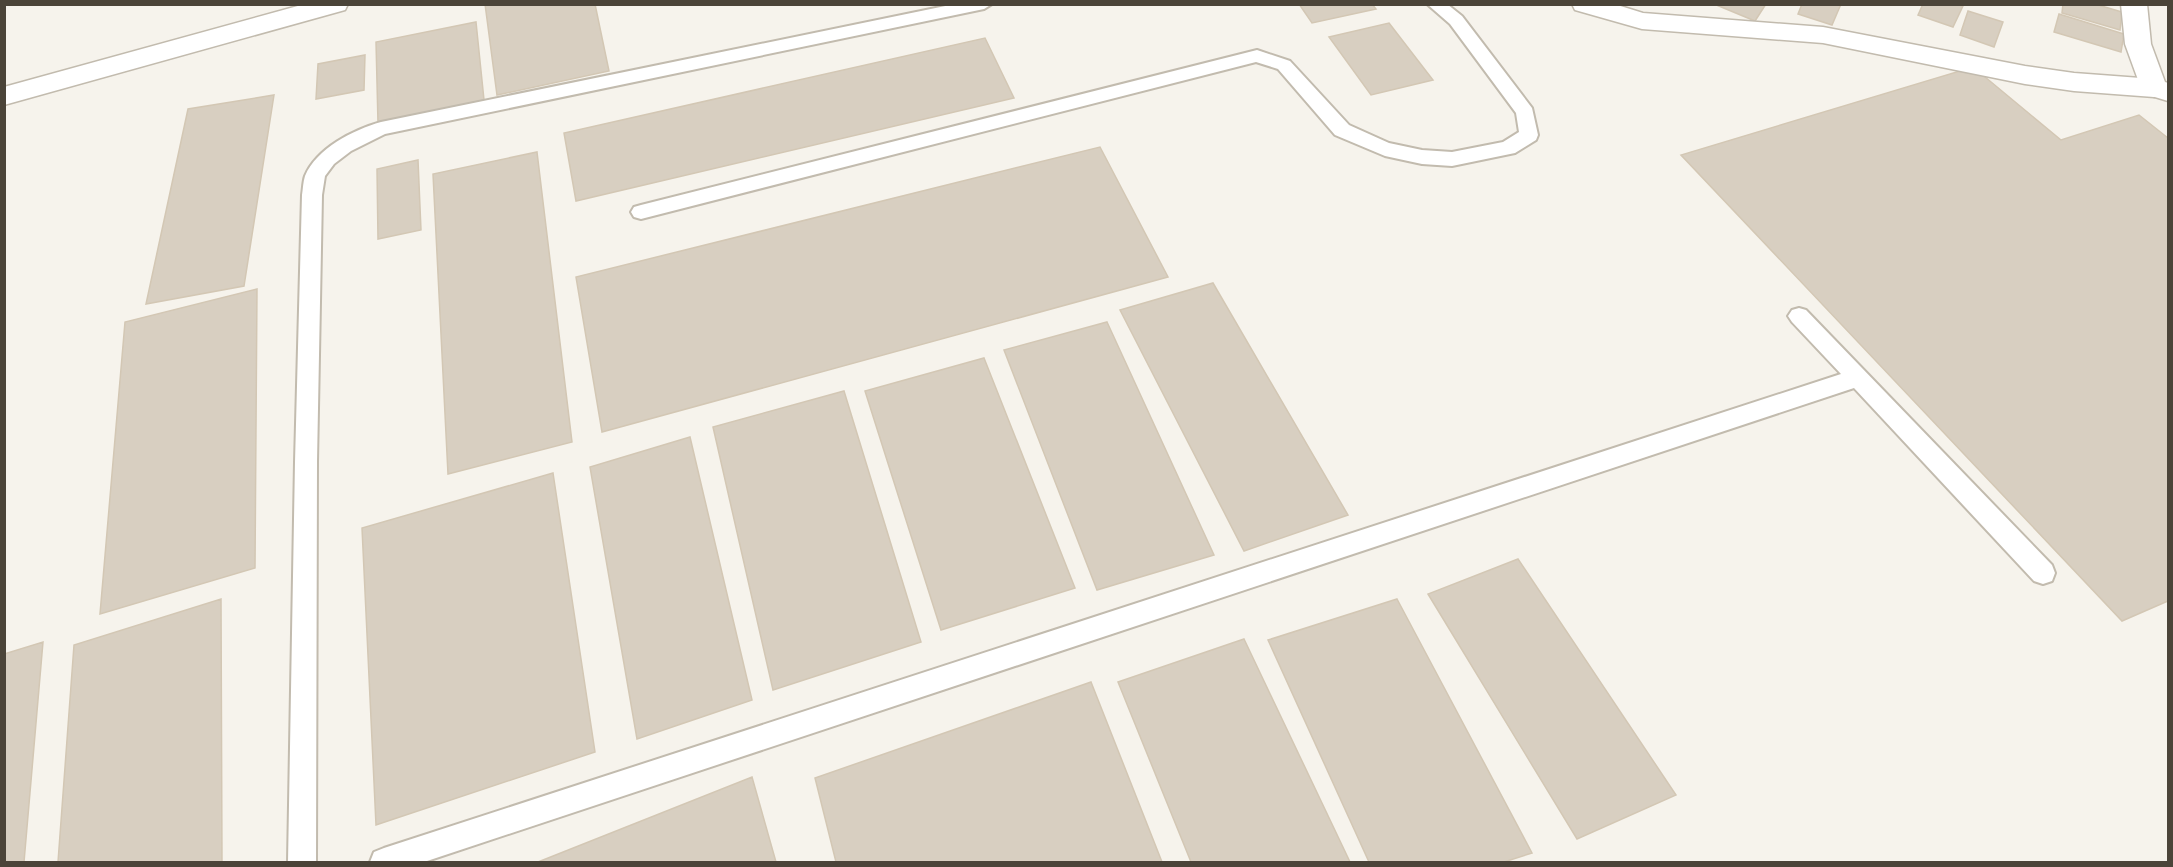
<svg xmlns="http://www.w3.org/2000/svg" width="2173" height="867" font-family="'Asap Condensed',sans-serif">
<rect width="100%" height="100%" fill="#f6f3ec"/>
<path fill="#d8cfc1" stroke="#d3c7b4" stroke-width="1.5" d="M485,4h110l14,67 -112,24z
M1299,4h73l4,5 -64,14z
M1714,4h52l-11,17z
M1802,4h39l-9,21 -34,-11z
M1923,4h34l6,2 -10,21 -35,-12z
M2063,4h32l27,8 -2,18 -58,-17z
M1968,11l35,11 -9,25 -34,-12z
M2059,14l65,20 -3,18 -67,-20z
M476,22l8,78 -106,23 -2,-81z
M1389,23l44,57 -62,15 -42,-58z
M985,38l29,60 -438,103 -12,-68z
M365,55l-1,35 -48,9 2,-35z
M1973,67l88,73 78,-25 29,23v463l-46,20 -441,-466z
M274,95l-30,191 -98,18 42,-195z
M1100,147l68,130 -566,155 -26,-155z
M537,152l35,290 -124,32 -15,-300z
M418,160l3,70 -43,9 -1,-70z
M1213,283l135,232 -104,36 -124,-241z
M257,289l-2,279 -155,46 25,-292z
M1107,322l107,233 -117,35 -93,-240z
M984,358l91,230 -134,42 -76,-239z
M844,391l77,251 -148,48 -60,-263z
M690,437l62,263 -115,39 -47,-272z
M553,473l42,279 -219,73 -14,-297z
M1518,559l158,236 -99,44 -149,-245z
M221,599l1,263h-164l16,-217z
M1397,599l135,254 -28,9h-135l-101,-222z
M1244,639l106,223h-159l-73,-180z
M43,642l-19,220h-20v-208z
M1091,682l71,180h-326l-21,-84z
M752,777l24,85h-238z"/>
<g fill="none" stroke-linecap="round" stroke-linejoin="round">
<defs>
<path id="service" d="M955,4h37l-8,5 -599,125 -34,17 -17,13 -9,12 -3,19 -5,267 -1,400h-28l7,-400 7,-267c1,-6 1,-13 3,-19 12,-28 48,-46 76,-54z
M1427,4h20l15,12 70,92 6,27 -2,5 -21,13 -63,13 -30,-2 -37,-8 -50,-21 -57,-66 -22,-7 -615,157 -7,-2 -3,-5 3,-5 7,-2 616,-155 33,11 59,64 40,18 33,7 30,2 51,-10 16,-10 -3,-19 -66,-89z
M1799,308l7,2 246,255 3,8 -3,8 -9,3 -9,-3 -180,-193 -1430,474h-54l4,-10 10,-4 1457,-474 -49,-52 -4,-6 4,-6z"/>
<path id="minor" d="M305,4h43l-3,6 -341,95v-18z
M1572,4h42l29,9 180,14 202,39 49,7 80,6 9,3 4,6 -4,6 -9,3 -80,-6 -49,-7 -202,-41 -181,-14 -67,-19z"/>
<path id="tertiary" d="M2121,4h26l4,40 14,38 3,1v18l-23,-7 -4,-6 -16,-44z"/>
</defs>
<use href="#service" stroke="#c2bbae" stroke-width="4"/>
<use href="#minor" stroke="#c2bbae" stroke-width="3"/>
<use href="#tertiary" stroke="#c2bbae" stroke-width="3"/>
<use href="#service" fill="#fff" fill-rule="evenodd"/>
<use href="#minor" fill="#fff" fill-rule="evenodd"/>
<use href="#tertiary" fill="#fff" fill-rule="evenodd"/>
</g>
<rect width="2173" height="867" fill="none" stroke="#4b4439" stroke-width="12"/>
</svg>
